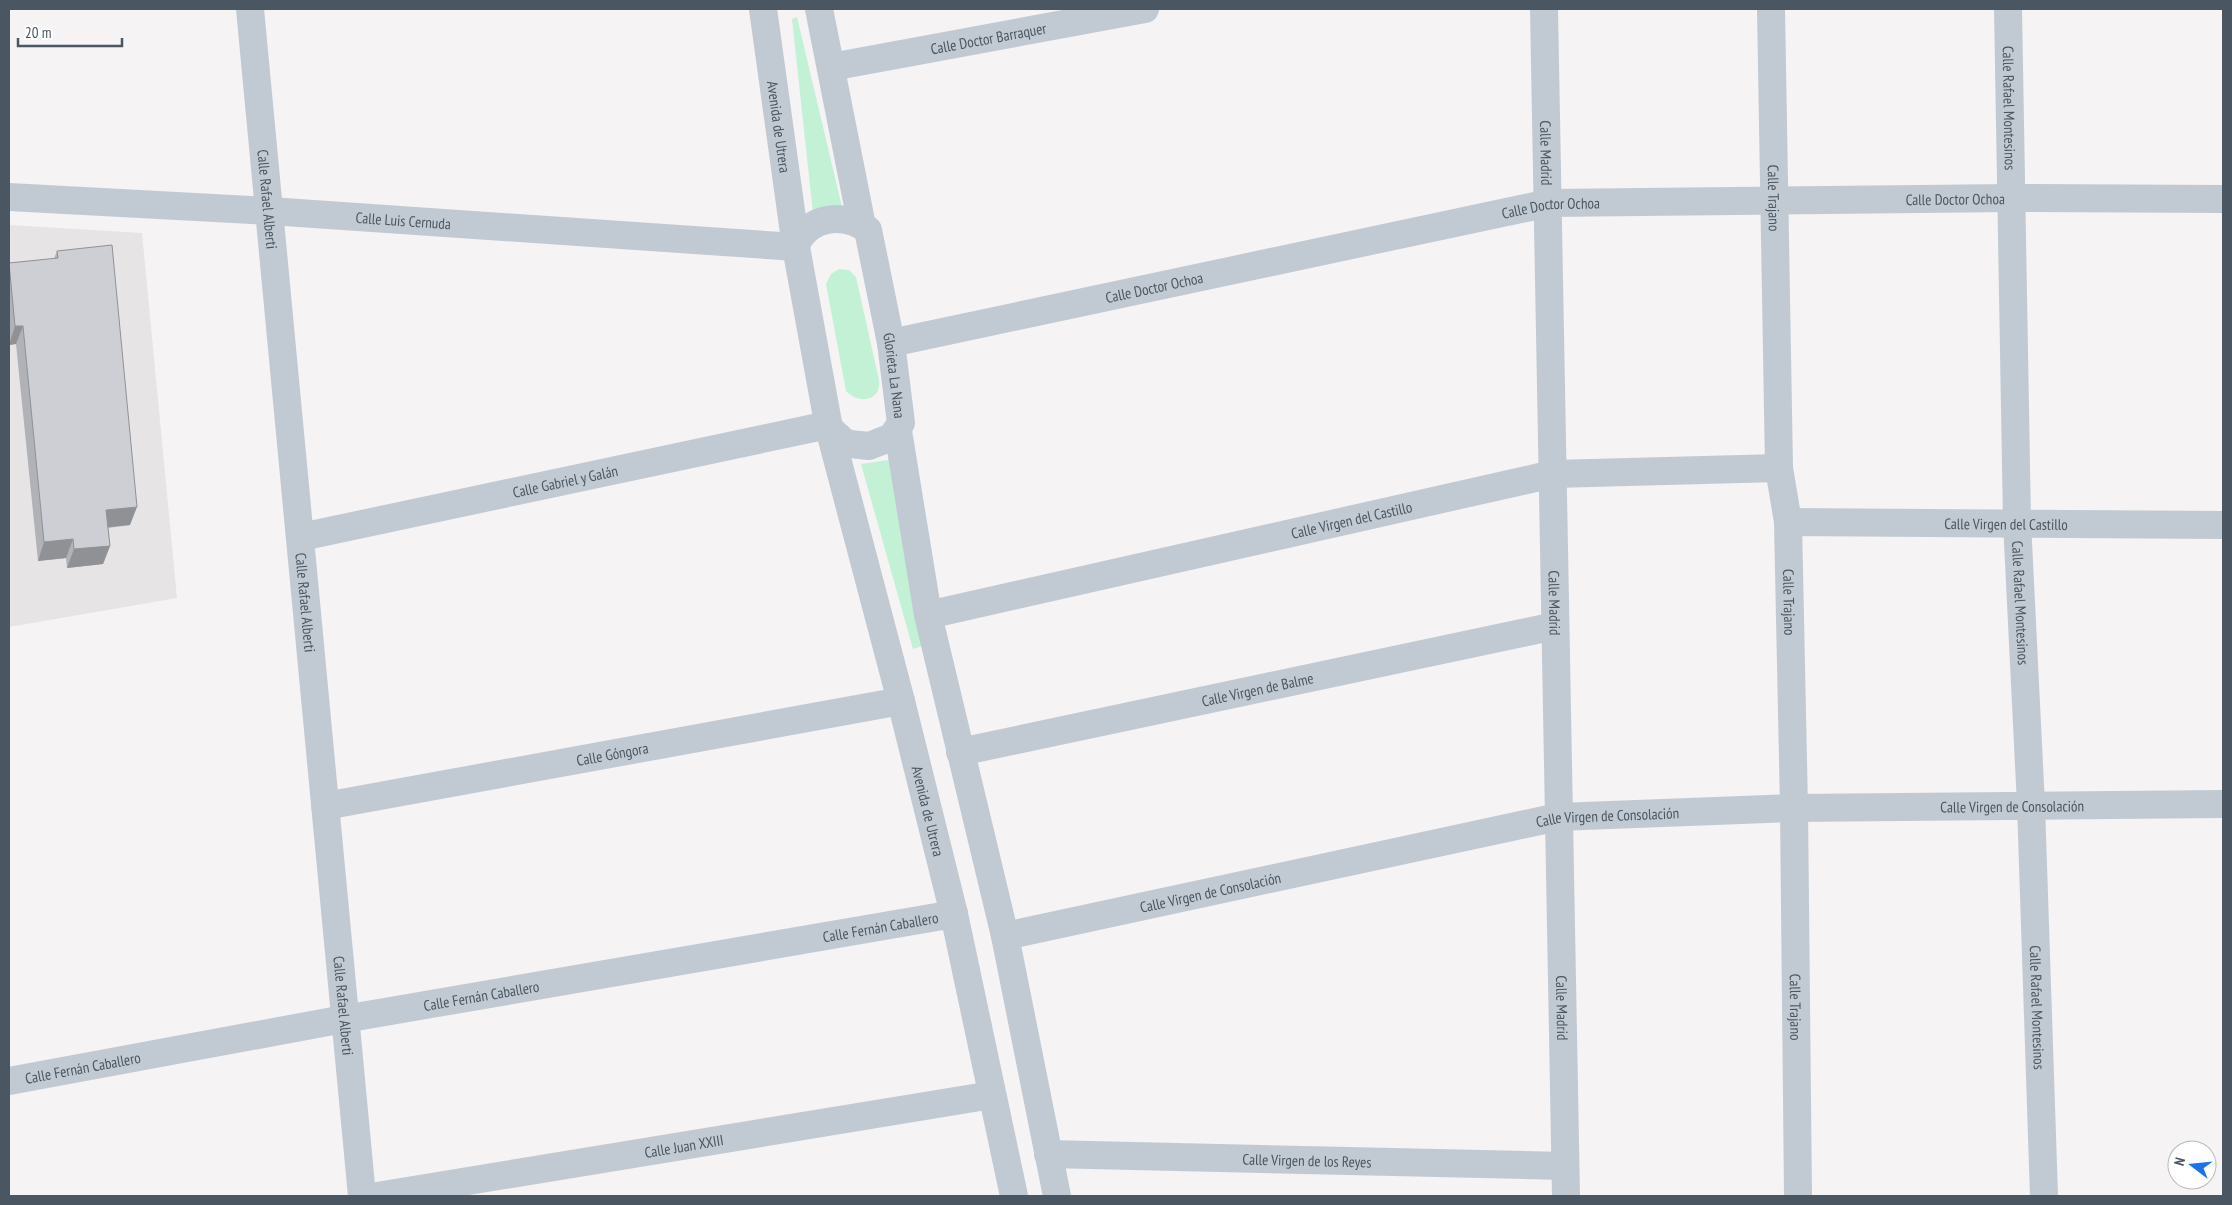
<svg xmlns="http://www.w3.org/2000/svg" width="2232" height="1205" font-family="'PT Sans Narrow',sans-serif">
<rect width="100%" height="100%" fill="#f5f3f3"/>
<path fill="#e6e4e5" d="M9,225l133,8 35,365 -168,29z"/>
<path fill="#c3f1d5" d="M797,17l45,190 -29,6 -21,-194z
M839,269l10,1 7,7 23,103c3,21 -20,25 -33,11l-20,-107 5,-10z
M889,460l33,186 -9,3 -52,-185z"/>
<g fill="none" stroke-linecap="round" stroke-linejoin="round">
<g stroke="#c1cad2" stroke-width="28">
<path id="s1" d="M250,9l112,1187"/>
<path id="s2" d="M1544,9l22,1187"/>
<path id="s3" d="M1771,9l8,459 9,54 6,286 4,388"/>
<path id="s4" d="M2008,9l9,513 14,283 13,391"/>
<path id="s5" d="M831,67l314,-58"/>
<path id="s6" d="M9,197l261,14 526,36"/>
<path id="s7" d="M891,343l658,-140 463,-5 211,1"/>
<path id="s8" d="M1788,522l435,3"/>
<path id="s9" d="M301,537l527,-112"/>
<path id="s10" d="M928,615l625,-141 226,-6"/>
<path id="s11" d="M960,752l595,-126"/>
<path id="s12" d="M325,806l576,-105"/>
<path id="s13" d="M1005,936l553,-119 236,-9 429,-4"/>
<path id="s14" d="M9,1081l335,-62 610,-105"/>
<path id="s15" d="M1048,1154l517,12"/>
<path id="s16" d="M377,1196l615,-101"/>
</g>
<g stroke="#c1cad2" stroke-width="28">
<path id="s17" d="M763,9l33,238 33,181 72,273 53,213 60,282"/>
<path d="M819,9l43,217"/>
<path id="s18" d="M796,244c14,-28 48,-32 72,-14l23,113 10,80 -9,14 -23,9 -19,-2 -7,-3 -14,-13"/>
<path d="M898,431l30,184 77,321 52,260"/>
</g>
</g>
<path fill="#b0b2b7" d="M57,251l73,274 -22,3 2,18 -7,18 -36,4 -1,-10 -28,3 -22,-217 -7,1v-82l45,-4z"/>
<path fill="#909195" d="M15,326h8l-7,18 -7,1z
M137,507l-7,18 -31,3 7,-18z
M73,539l-7,19 -28,3 6,-19z
M110,546l-7,18 -36,4 7,-19z"/>
<path fill="#cdcfd5" stroke="#909195" d="M112,245l25,262 -31,3 4,36 -36,3 -1,-10 -29,3 -21,-216h-8l-6,-63 49,-5 -1,-7z"/>
<g text-anchor="middle" dominant-baseline="central" stroke-width="4" stroke-linejoin="round" paint-order="stroke">
<g font-size="15" fill="#4a5661" stroke="#fff">
<text stroke="none"><textPath href="#s5" startOffset="160">Calle Doctor Barraquer</textPath></text>
<text stroke="none"><textPath href="#s4" startOffset="99">Calle Rafael Montesinos</textPath></text>
<text stroke="none"><textPath href="#s17" startOffset="119">Avenida de Utrera</textPath></text>
<text stroke="none"><textPath href="#s2" startOffset="144">Calle Madrid</textPath></text>
<text stroke="none"><textPath href="#s3" startOffset="189">Calle Trajano</textPath></text>
<text stroke="none"><textPath href="#s1" startOffset="191">Calle Rafael Alberti</textPath></text>
<text stroke="none"><textPath href="#s7" startOffset="1079">Calle Doctor Ochoa</textPath></text>
<text stroke="none"><textPath href="#s7" startOffset="674">Calle Doctor Ochoa</textPath></text>
<text stroke="none"><textPath href="#s6" startOffset="395">Calle Luis Cernuda</textPath></text>
<text stroke="none"><textPath href="#s7" startOffset="269">Calle Doctor Ochoa</textPath></text>
<text stroke="none"><textPath href="#s18" startOffset="232">Glorieta La Nana</textPath></text>
<text stroke="none"><textPath href="#s9" startOffset="270">Calle Gabriel y Galán</textPath></text>
<text stroke="none"><textPath href="#s10" startOffset="434">Calle Virgen del Castillo</textPath></text>
<text stroke="none"><textPath href="#s8" startOffset="218">Calle Virgen del Castillo</textPath></text>
<text stroke="none"><textPath href="#s1" startOffset="596">Calle Rafael Alberti</textPath></text>
<text stroke="none"><textPath href="#s3" startOffset="594">Calle Trajano</textPath></text>
<text stroke="none"><textPath href="#s2" startOffset="594">Calle Madrid</textPath></text>
<text stroke="none"><textPath href="#s4" startOffset="594">Calle Rafael Montesinos</textPath></text>
<text stroke="none"><textPath href="#s11" startOffset="304">Calle Virgen de Balme</textPath></text>
<text stroke="none"><textPath href="#s12" startOffset="292">Calle Góngora</textPath></text>
<text stroke="none"><textPath href="#s13" startOffset="1020">Calle Virgen de Consolación</textPath></text>
<text stroke="none"><textPath href="#s17" startOffset="820">Avenida de Utrera</textPath></text>
<text stroke="none"><textPath href="#s13" startOffset="615">Calle Virgen de Consolación</textPath></text>
<text stroke="none"><textPath href="#s13" startOffset="210">Calle Virgen de Consolación</textPath></text>
<text stroke="none"><textPath href="#s14" startOffset="885">Calle Fernán Caballero</textPath></text>
<text stroke="none"><textPath href="#s14" startOffset="480">Calle Fernán Caballero</textPath></text>
<text stroke="none"><textPath href="#s1" startOffset="1001">Calle Rafael Alberti</textPath></text>
<text stroke="none"><textPath href="#s2" startOffset="999">Calle Madrid</textPath></text>
<text stroke="none"><textPath href="#s3" startOffset="999">Calle Trajano</textPath></text>
<text stroke="none"><textPath href="#s4" startOffset="999">Calle Rafael Montesinos</textPath></text>
<text stroke="none"><textPath href="#s14" startOffset="75">Calle Fernán Caballero</textPath></text>
<text stroke="none"><textPath href="#s16" startOffset="311">Calle Juan XXIII</textPath></text>
<text stroke="none"><textPath href="#s15" startOffset="259">Calle Virgen de los Reyes</textPath></text>
</g>
</g>
<rect width="2232" height="1205" fill="none" stroke="#4a5661" stroke-width="20"/>
<g transform="translate(2192 1165) rotate(286)"><circle r="24" fill="#ffffff" stroke="#b7bbc0"/>
<path d="M0-4L9 19L0 12L-9 19Z" fill="#1a73e8"/>
<text y="-8" font-size="14" font-weight="bold" text-anchor="middle" fill="#4a5661">N</text>
</g>
<path d="M18 38v8h104v-8" fill="none" stroke="#4a5661" stroke-width="2.5"/>
<text x="25" y="38" font-size="15" fill="#4a5661" stroke="#ffffff" stroke-width="4" paint-order="stroke">20 m</text>
</svg>
